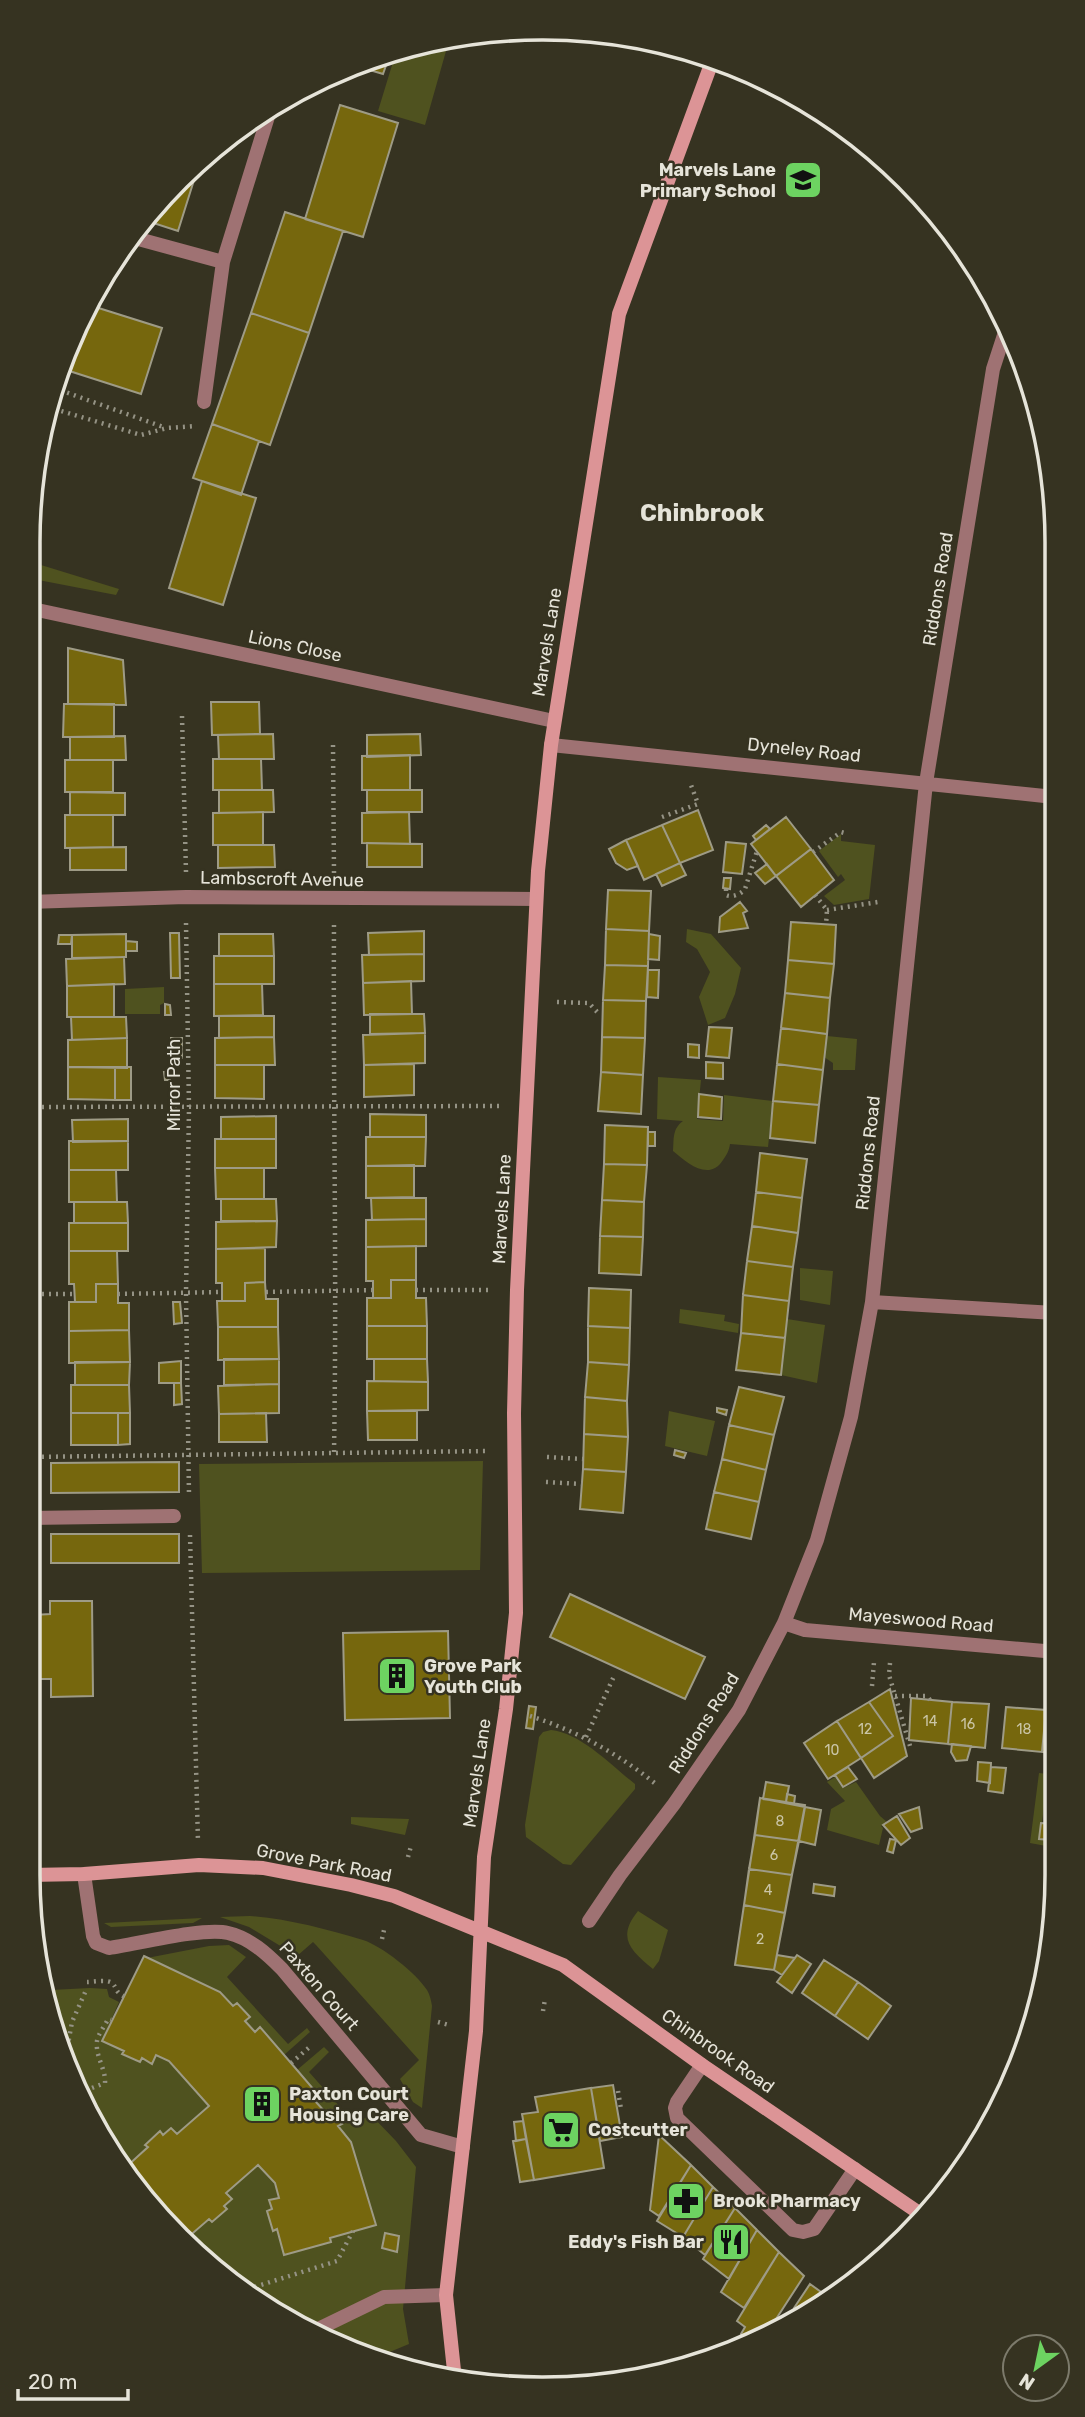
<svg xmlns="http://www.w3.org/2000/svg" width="1085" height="2417" font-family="Rubik,sans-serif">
<rect width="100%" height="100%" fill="#363321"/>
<path fill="#4f521f" d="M450,37l-25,88 -47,-14 18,-59z
M28,561l91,28 -3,6 -88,-17z
M841,834v7l34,4 -6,54 -35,6 -10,-9 21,-16 -4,-6 -3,3 -19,-26z
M687,929l24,5 30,34 -6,26 -10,24 -17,7 -9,-28 11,-25 -13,-23 -11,-7z
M164,987v16l-4,2v9h-35v-25z
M827,1036l30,3 -2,31h-22v-7l-9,-6z
M658,1077l43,3 -4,39 26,2 1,-26 49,6 -5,46 -38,-3c-1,7 -3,10 -7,16 -14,22 -36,3 -50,-9 1,-12 -1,-22 10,-30l-26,-2z
M800,1268l33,3 -3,34 -30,-5z
M680,1309l45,6 -1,6 15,3 -1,9 -59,-10z
M787,1319l38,6 -8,58 -36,-8z
M669,1411l46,10 -8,35 -42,-10z
M483,1461l-3,109 -278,3 -3,-109z
M551,1730c30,3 61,36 84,54v5l-64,76 -8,-1 -37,-27 -1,-12 14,-88 4,-5z
M1039,1773l9,1 -8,65 11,1 2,-16 -4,-1 4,-48h4v73l-27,-5z
M835,1777l8,11 13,-6 24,34 7,6 -6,4 2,2 -4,17 -52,-15 4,-21 14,-8 -18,-19z
M351,1817l58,2 -4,16 -54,-11z
M638,1911l30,19 -9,31 -6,8c-22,-18 -37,-31 -15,-58z
M250,1916c38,3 76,13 113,24 19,6 53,33 64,50 3,5 4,10 5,16l-10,102 -9,-6 -13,-23 19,-19 -103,-115 -3,-3 -16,14 -48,-29 -29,-10z
M202,1918l-9,5 -82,4 -7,-4z
M229,1945l17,12 -19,20 61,67 19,-16 3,4 -26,23 -24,-27 -5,3 -10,-10 4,-4 -12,-14 -4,3 -13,-14 -73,-34 62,-12z
M90,1988l17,1 2,8 10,5 -17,39 22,10 -1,4 16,7 3,-4 10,5 4,-8 13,6 40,45 -32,28 -6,-6 -8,7 -3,-3 -14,12 2,3 -23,20 -5,-3 -23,-33 -42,-91 -4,-27v-23z
M324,2047l5,5 -20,20 47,53 14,-11 26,27 20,26 -13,142 6,35 -29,12 -94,-36 -100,-81 23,-20 3,3 15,-13 -3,-3 8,-7 -6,-6 32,-28 17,18 4,15 -9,2 2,9 -5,2 6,20 4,-2 8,26 45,-13v-4l45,-13 -24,-83 -13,-16 3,-3 -12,-13 -3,3 -10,-11 5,-4 -24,-28z"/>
<path fill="#76670d" stroke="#9e9b86" stroke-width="2" d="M390,54l-7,20 -20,-6 2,-7z
M340,105l58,18 -35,114 -58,-18z
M835,122l20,12 7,7 -30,-11z
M200,161l-22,70 -34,-11 34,-41z
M285,212l58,19 -34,102 -58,-20z
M89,305l73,23 -21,66 -81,-26 7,-22z
M251,313l58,20 -39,112 -58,-21z
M212,424l47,17 -18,54 -48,-17z
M202,481l54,17 -33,107 -54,-17z
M68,648l55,12 3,45 -58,-1z
M211,702h48l1,32 -48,1z
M64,704h50v33h-51z
M273,734l1,25h-55l-1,-24z
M420,734l1,21 -54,2v-22z
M125,736l1,24h-56v-23z
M410,755v35h-48v-34z
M213,759h48l1,31h-49z
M65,760h48v32h-48z
M219,790h54l1,22 -55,1z
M367,790h55v22h-55z
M70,792l55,1v22h-55z
M698,810l15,40 -33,13 -18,-38z
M263,812v33h-50v-32z
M409,812l1,32 -48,-1v-30z
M65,815h48v32l-48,1z
M786,817l25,32 -35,27 -25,-32z
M662,825l18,38 -36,17 -18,-40z
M766,825l4,4 -14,11 -3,-4z
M626,840l12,26 -11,4 -11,-7 -7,-14z
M726,842l20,2 -4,30 -19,-2z
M367,843l55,1v23h-55z
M218,845h56l1,22 -57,1z
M126,847v23h-56v-22z
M811,849l23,31 -33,27 -25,-31z
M680,863l6,12 -24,11 -6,-12z
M767,864l9,12 -11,8 -10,-11z
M724,878h7l-1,11 -7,-1z
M608,890l43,1 -2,40 -43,-2z
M740,902l7,9 -4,2 5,15 -29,4 1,-15z
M791,922l45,3 -2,39 -46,-4z
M606,929l43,2 -1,35 -43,-1z
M424,931v23l-55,1 -1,-22z
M170,933h9l1,45h-9z
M126,934v23l-54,1v-23z
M219,934h54l1,22h-55z
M649,934l11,2 -1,24 -11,-1z
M59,935h13l-1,9h-13z
M126,941l11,1v9h-11z
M424,954v27l-61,2 -1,-28z
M214,956h60v28h-60z
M124,957l1,27 -58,2 -1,-27z
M788,960l46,4 -4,34 -45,-5z
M605,965l43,1 -2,35 -43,-1z
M648,970h11l-1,28 -11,-1z
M411,981l1,33 -48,1 -1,-32z
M114,984v33h-47v-31z
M214,984h48l1,31 -49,1z
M785,993l45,5 -3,36 -46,-6z
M603,1000l43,1 -1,37 -43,-1z
M165,1004l5,1 1,10h-6z
M370,1014h54l1,19 -55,1z
M219,1016h55v21l-55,1z
M71,1017h55l1,21 -55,2z
M709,1027l23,1 -3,30 -23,-2z
M781,1028l46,6 -4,36 -46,-6z
M425,1033v30l-61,2 -1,-30z
M274,1037l1,28h-60v-27z
M602,1037l43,1 -2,37 -42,-3z
M127,1038v30l-59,-1v-27z
M171,1038h11v20h-11z
M688,1044l11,1v13l-11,-1z
M706,1062l17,1v16l-17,-1z
M414,1064v31l-50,2v-32z
M777,1064l46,6 -4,35 -46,-4z
M215,1065h49v34l-49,-1z
M68,1067h47v33l-47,-1z
M115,1067h16v33h-16z
M164,1072h6v8h-5z
M601,1072l42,3 -2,39 -43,-3z
M699,1094l23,3 -1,22 -23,-2z
M773,1101l46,4 -4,38 -45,-5z
M370,1114l56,1v22h-56z
M276,1116v23h-55v-22z
M128,1119v22l-55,1 -1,-22z
M605,1125l43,2 -1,38 -43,-1z
M648,1132h7v14h-7z
M366,1137h60l-1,29h-59z
M215,1139h61v29h-61z
M69,1141h59v29h-59z
M760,1153l47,6 -5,39 -46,-6z
M604,1164l43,1 -3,37 -42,-2z
M414,1165v32l-48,1v-32z
M215,1168h49v31h-48z
M69,1170h47l1,32h-48z
M756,1192l46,6 -4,35 -46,-7z
M371,1198h55v21l-54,1z
M221,1199h55l1,22h-56z
M602,1200l42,2 -1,35 -43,-1z
M74,1202h53l1,21h-54z
M426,1219v27l-60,1v-27z
M277,1221l-1,26 -60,2v-27z
M69,1223h59v28h-59z
M752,1226l46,7 -5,34 -46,-6z
M600,1236l43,1 -2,38 -42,-2z
M416,1246v34h-25v18h-18v-17h-7v-34z
M265,1248v34l-20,1v18h-23v-18h-6v-34z
M69,1251h48l1,33h-22v18h-21l-1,-18h-5z
M747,1261l46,6 -4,34 -46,-6z
M391,1280h25v18h10l1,28h-60v-28h24z
M265,1282l1,17h12v28h-60l-1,-26h28v-18z
M96,1284h22v19h11v27l-60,1v-29h27z
M589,1288l42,2 -1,38 -42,-2z
M743,1295l46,6 -4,37 -44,-5z
M173,1302h7l2,21 -8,1z
M367,1326h60v33h-60z
M588,1326l42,2 -1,37 -41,-3z
M218,1327h60l1,32 -61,1z
M129,1330l1,32 -61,1v-32z
M741,1333l44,5 -4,37 -45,-5z
M224,1359h55v25l-55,1z
M374,1359h53l1,23 -54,-1z
M181,1361v22h-22v-20z
M75,1362h55l-1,23h-54z
M588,1362l41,3 -2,36 -42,-4z
M367,1381l61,1v28l-61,1z
M174,1383h7l1,21 -8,1z
M279,1384v29l-60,1 -1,-28z
M71,1385h58l1,28h-59z
M739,1387l45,10 -10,38 -45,-10z
M585,1397l42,4 1,36 -44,-3z
M717,1408l10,2 -1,5 -9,-3z
M367,1411h50v29h-49z
M71,1413h47v32h-47z
M118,1413h12v31l-12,1z
M266,1413l1,29h-48v-28z
M729,1425l45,10 -8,35 -44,-11z
M584,1434l44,3 -2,35 -43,-3z
M675,1450l11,3 -2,5 -10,-3z
M722,1459l44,11 -7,32 -45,-10z
M179,1462v30l-128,1v-30z
M583,1469l43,3 -3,41 -43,-4z
M714,1492l45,10 -8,37 -45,-10z
M51,1534h128v29h-128z
M570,1594l135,63 -20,42 -135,-62z
M28,1597h5l1,18 16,-1v-13h42l1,95 -42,1v-18h-20v18h-3z
M448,1631l2,87 -105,2 -2,-87z
M890,1689l17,67 -33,22 -13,-20 32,-22 -24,-34z
M911,1698l41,4 -4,42 -39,-4z
M869,1702l24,34 -32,22 -24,-37z
M952,1702l37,2 -4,44 -37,-4z
M529,1706l7,1 -3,22 -7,-1z
M1006,1707l40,3 -4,42 -40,-4z
M1046,1710l10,1 1,43 -15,-2z
M837,1721l24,37 -33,21 -24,-36z
M952,1744l19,2 -4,14 -11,1 -5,-9z
M978,1762l13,1 -1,20 -13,-2z
M848,1767l9,12 -14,8 -8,-12z
M991,1767l15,1 -3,25 -15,-2z
M766,1782l23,4 -3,16 -23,-3z
M787,1794l8,2 -1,8 -8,-2z
M760,1798l45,7 -31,165 -39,-5z
M760,1798l45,9 -6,34 -44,-6z
M805,1807l16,3 -6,35 -16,-4z
M919,1807l3,21 -11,4 -12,-18z
M897,1816l13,22 -9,7 -18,-20z
M1041,1823l12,1 -2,16 -12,-1z
M755,1835l44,6 -7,34 -43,-6z
M890,1839l6,1 -3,13 -6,-2z
M749,1869l43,6 -7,38 -41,-8z
M814,1884l21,3 -1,9 -21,-3z
M744,1905l41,8 -11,57 -39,-5z
M777,1955l18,3 -13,17 -8,-5z
M797,1955l14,9 -19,29 -15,-11z
M144,1956l76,36 13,14 4,-3 13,14 -5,4 10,11 5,-5 37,43 24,28 -5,4 10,11 3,-3 13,14 -4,2 13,16 25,83 -46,13 1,4 -47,13 -7,-26 -4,2 -6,-20 5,-2 -3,-9 10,-2 -4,-15 -17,-18 -32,28 6,6 -8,7 3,3 -15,13 -3,-3 -23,20 -31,-26 -35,-49 5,4 23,-21 -3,-2 15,-14 3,4 8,-7 6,6 32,-28 -40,-45 -13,-6 -4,9 -10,-6 -2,4 -18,-8 2,-3 -22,-10z
M824,1960l34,22 -23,34 -33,-23z
M858,1982l33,24 -23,33 -33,-23z
M613,2085l9,52 -22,4 -9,-53z
M591,2088l13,80 -70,12 -12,-66 16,-2 -3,-15z
M523,2121l3,18 -10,2 -2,-19z
M659,2135l32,30 -32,51 -9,-6z
M526,2139l8,41 -14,2 -7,-41z
M691,2165l22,22 -30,50 -26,-16z
M713,2187l22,21 -30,47 -22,-18z
M735,2208l22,22 -28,49 -26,-20z
M757,2230l22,22 -35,56 -23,-16z
M385,2233l14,3 -2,16 -15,-4z
M779,2252l25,24 -39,60 -14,6 -10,-8 4,-7 -8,-6z
M810,2284l18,13 -29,23 4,-5 -9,-7z"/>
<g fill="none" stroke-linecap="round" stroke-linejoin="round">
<path stroke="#959385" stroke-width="4.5" stroke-dasharray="2 5" stroke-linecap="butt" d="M54,388l112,40
M48,407l93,28 26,-7 29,-2
M182,716l4,156
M333,745l1,128
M662,817l36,-13 -7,-19
M813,852l28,-20 7,2
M32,876l-1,-59 7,-104
M726,889v6c6,3 15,-1 19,-6l12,-38
M815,895l12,15 -1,15
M827,910l51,-8
M186,923l3,185 -3,185 3,202
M557,1002l32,1 10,11
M28,1107l475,-1
M416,1290h76
M266,1292l107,-2
M28,1294h46
M118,1294l104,-2
M334,1452c3,-176 -1,-352 0,-528
M28,1457l460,-6
M547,1457l36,2
M546,1482l36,2
M190,1535l8,307
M890,1663l-1,12 21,71
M872,1686l2,-24
M895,1696h32l3,4
M530,1716c47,15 89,38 127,69
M586,1737l29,-63
M408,1857l3,-11
M382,1939l2,-9
M87,1982c6,0 20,-3 25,1 6,6 2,8 13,14
M543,2011l2,-12
M438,2022l11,3
M65,2061l7,-39 15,-34
M291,2063l21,-18
M618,2091l3,18
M79,2093l26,-10c1,-14 -10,-27 -8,-42 1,-7 8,-15 11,-22l3,1
M248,2289l89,-28 16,-30"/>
<path stroke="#9f7273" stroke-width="14" d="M28,1518l146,-2
M702,2065l-25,37 -2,6 2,10 116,112 10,2 11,-3 41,-60
M314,2331l70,-34 62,-2"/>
<path stroke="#9f7273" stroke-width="14" d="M131,237l92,25
M204,402l19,-140 48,-155
M28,608l526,113
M551,745l503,52
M28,902l158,-5 350,2
M872,1302l183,11
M784,1623l21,7 251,22
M84,1874l9,62 3,7 13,5c28,-4 95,-21 119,-15 22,5 39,21 54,36l139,166 42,12
M589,1921l31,-46 54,-71 65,-94 45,-87 33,-83 34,-123 21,-115 54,-519 67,-414 14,-43"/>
<path stroke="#dc9496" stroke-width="14" d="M28,1875l56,-1 115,-9 64,3 88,17 43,11 169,69 139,100 223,152
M455,2380l-9,-85 30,-264 8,-174 22,-148 10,-96 -2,-200 3,-123 21,-419 13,-126 68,-431 94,-255"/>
</g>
<defs>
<symbol id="school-square" viewBox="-11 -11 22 22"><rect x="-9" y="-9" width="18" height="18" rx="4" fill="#6dd361" stroke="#363321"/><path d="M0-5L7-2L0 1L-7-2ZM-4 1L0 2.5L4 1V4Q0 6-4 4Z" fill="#111"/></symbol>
<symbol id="building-square" viewBox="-11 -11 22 22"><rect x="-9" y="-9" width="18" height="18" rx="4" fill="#6dd361" stroke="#363321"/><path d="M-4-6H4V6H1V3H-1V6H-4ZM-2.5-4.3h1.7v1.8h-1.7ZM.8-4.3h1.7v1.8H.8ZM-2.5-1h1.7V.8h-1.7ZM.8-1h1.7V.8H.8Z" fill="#111"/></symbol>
<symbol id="supermarket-square" viewBox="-11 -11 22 22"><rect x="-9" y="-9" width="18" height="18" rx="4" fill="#6dd361" stroke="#363321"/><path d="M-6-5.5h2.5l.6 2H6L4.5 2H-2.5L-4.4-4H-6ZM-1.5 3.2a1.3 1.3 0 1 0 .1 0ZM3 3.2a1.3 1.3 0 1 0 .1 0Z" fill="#111"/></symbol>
<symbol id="pharmacy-square" viewBox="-11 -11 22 22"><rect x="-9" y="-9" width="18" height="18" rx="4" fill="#6dd361" stroke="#363321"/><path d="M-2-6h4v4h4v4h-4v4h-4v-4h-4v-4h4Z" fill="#111"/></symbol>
<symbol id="restaurant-square" viewBox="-11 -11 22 22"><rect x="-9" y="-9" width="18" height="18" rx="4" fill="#6dd361" stroke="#363321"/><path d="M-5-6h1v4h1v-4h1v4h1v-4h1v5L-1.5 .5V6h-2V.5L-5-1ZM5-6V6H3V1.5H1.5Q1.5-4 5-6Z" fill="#111"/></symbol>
</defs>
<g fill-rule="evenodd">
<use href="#school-square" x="781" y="158" width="44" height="44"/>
<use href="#building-square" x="375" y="1654" width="44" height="44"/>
<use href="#building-square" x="240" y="2082" width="44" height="44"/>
<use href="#supermarket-square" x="539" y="2108" width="44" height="44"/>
<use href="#pharmacy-square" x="664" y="2179" width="44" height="44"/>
<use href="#restaurant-square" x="709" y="2220" width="44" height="44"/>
</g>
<g text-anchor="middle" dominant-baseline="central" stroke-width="5" stroke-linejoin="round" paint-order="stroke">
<g font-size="14" fill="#cac5a6">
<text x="930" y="1721">14</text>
<text x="968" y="1724">16</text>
<text x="865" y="1729">12</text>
<text x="1024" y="1729">18</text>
<text x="832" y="1750">10</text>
<text x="780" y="1821">8</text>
<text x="774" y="1855">6</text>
<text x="768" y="1890">4</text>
<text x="760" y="1939">2</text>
</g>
<g font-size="18" font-weight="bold" fill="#e6e4d9" stroke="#363321" text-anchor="start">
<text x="776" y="170" text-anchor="end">Marvels Lane<tspan x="776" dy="21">Primary School</tspan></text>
<text x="424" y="1666">Grove Park<tspan x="424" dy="21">Youth Club</tspan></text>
<text x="289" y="2094">Paxton Court<tspan x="289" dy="21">Housing Care</tspan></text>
<text x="588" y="2130">Costcutter</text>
<text x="713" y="2201">Brook Pharmacy</text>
<text x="704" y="2242" text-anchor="end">Eddy's Fish Bar</text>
</g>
<g font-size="18" fill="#e6e4d9" stroke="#363321">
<text transform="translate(938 589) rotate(-81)">Riddons Road</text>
<text transform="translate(547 642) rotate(-81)">Marvels Lane</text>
<text transform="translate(295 646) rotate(12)">Lions Close</text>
<text transform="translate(804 750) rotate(6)">Dyneley Road</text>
<text transform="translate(282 879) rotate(1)">Lambscroft Avenue</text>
<text transform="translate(174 1085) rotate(-90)">Mirror Path</text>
<text transform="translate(868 1153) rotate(-84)">Riddons Road</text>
<text transform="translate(502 1209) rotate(-87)">Marvels Lane</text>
<text transform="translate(921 1620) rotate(5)">Mayeswood Road</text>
<text transform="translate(704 1723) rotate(-58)">Riddons Road</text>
<text transform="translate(477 1773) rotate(-82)">Marvels Lane</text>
<text transform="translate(324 1863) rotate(11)">Grove Park Road</text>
<text transform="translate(319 1986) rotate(49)">Paxton Court</text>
<text transform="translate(718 2051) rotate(35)">Chinbrook Road</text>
</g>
<g font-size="24" font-weight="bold" fill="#e6e4d9" stroke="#363321">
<text x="702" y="513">Chinbrook</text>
</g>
</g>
<path d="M0 0H1085V2417H0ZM542 40H543A502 502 0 0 1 1045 542V1875A502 502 0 0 1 543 2377H542A502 502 0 0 1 40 1875V542A502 502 0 0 1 542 40Z" fill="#363321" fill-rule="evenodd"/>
<path fill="none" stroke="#e6e4d9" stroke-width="3.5" d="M542 40H543A502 502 0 0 1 1045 542V1875A502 502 0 0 1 543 2377H542A502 502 0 0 1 40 1875V542A502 502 0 0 1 542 40Z"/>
<g transform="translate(1036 2368) rotate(213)"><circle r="33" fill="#363321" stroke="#7c7a6b" stroke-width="2"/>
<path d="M0-5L12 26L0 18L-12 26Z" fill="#6dd361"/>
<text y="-10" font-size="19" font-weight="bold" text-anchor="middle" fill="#e6e4d9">N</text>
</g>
<path d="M18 2389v10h110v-10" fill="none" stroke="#e6e4d9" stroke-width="3.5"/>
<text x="28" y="2389" font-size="21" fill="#e6e4d9" stroke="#363321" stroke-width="5" paint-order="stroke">20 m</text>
</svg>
